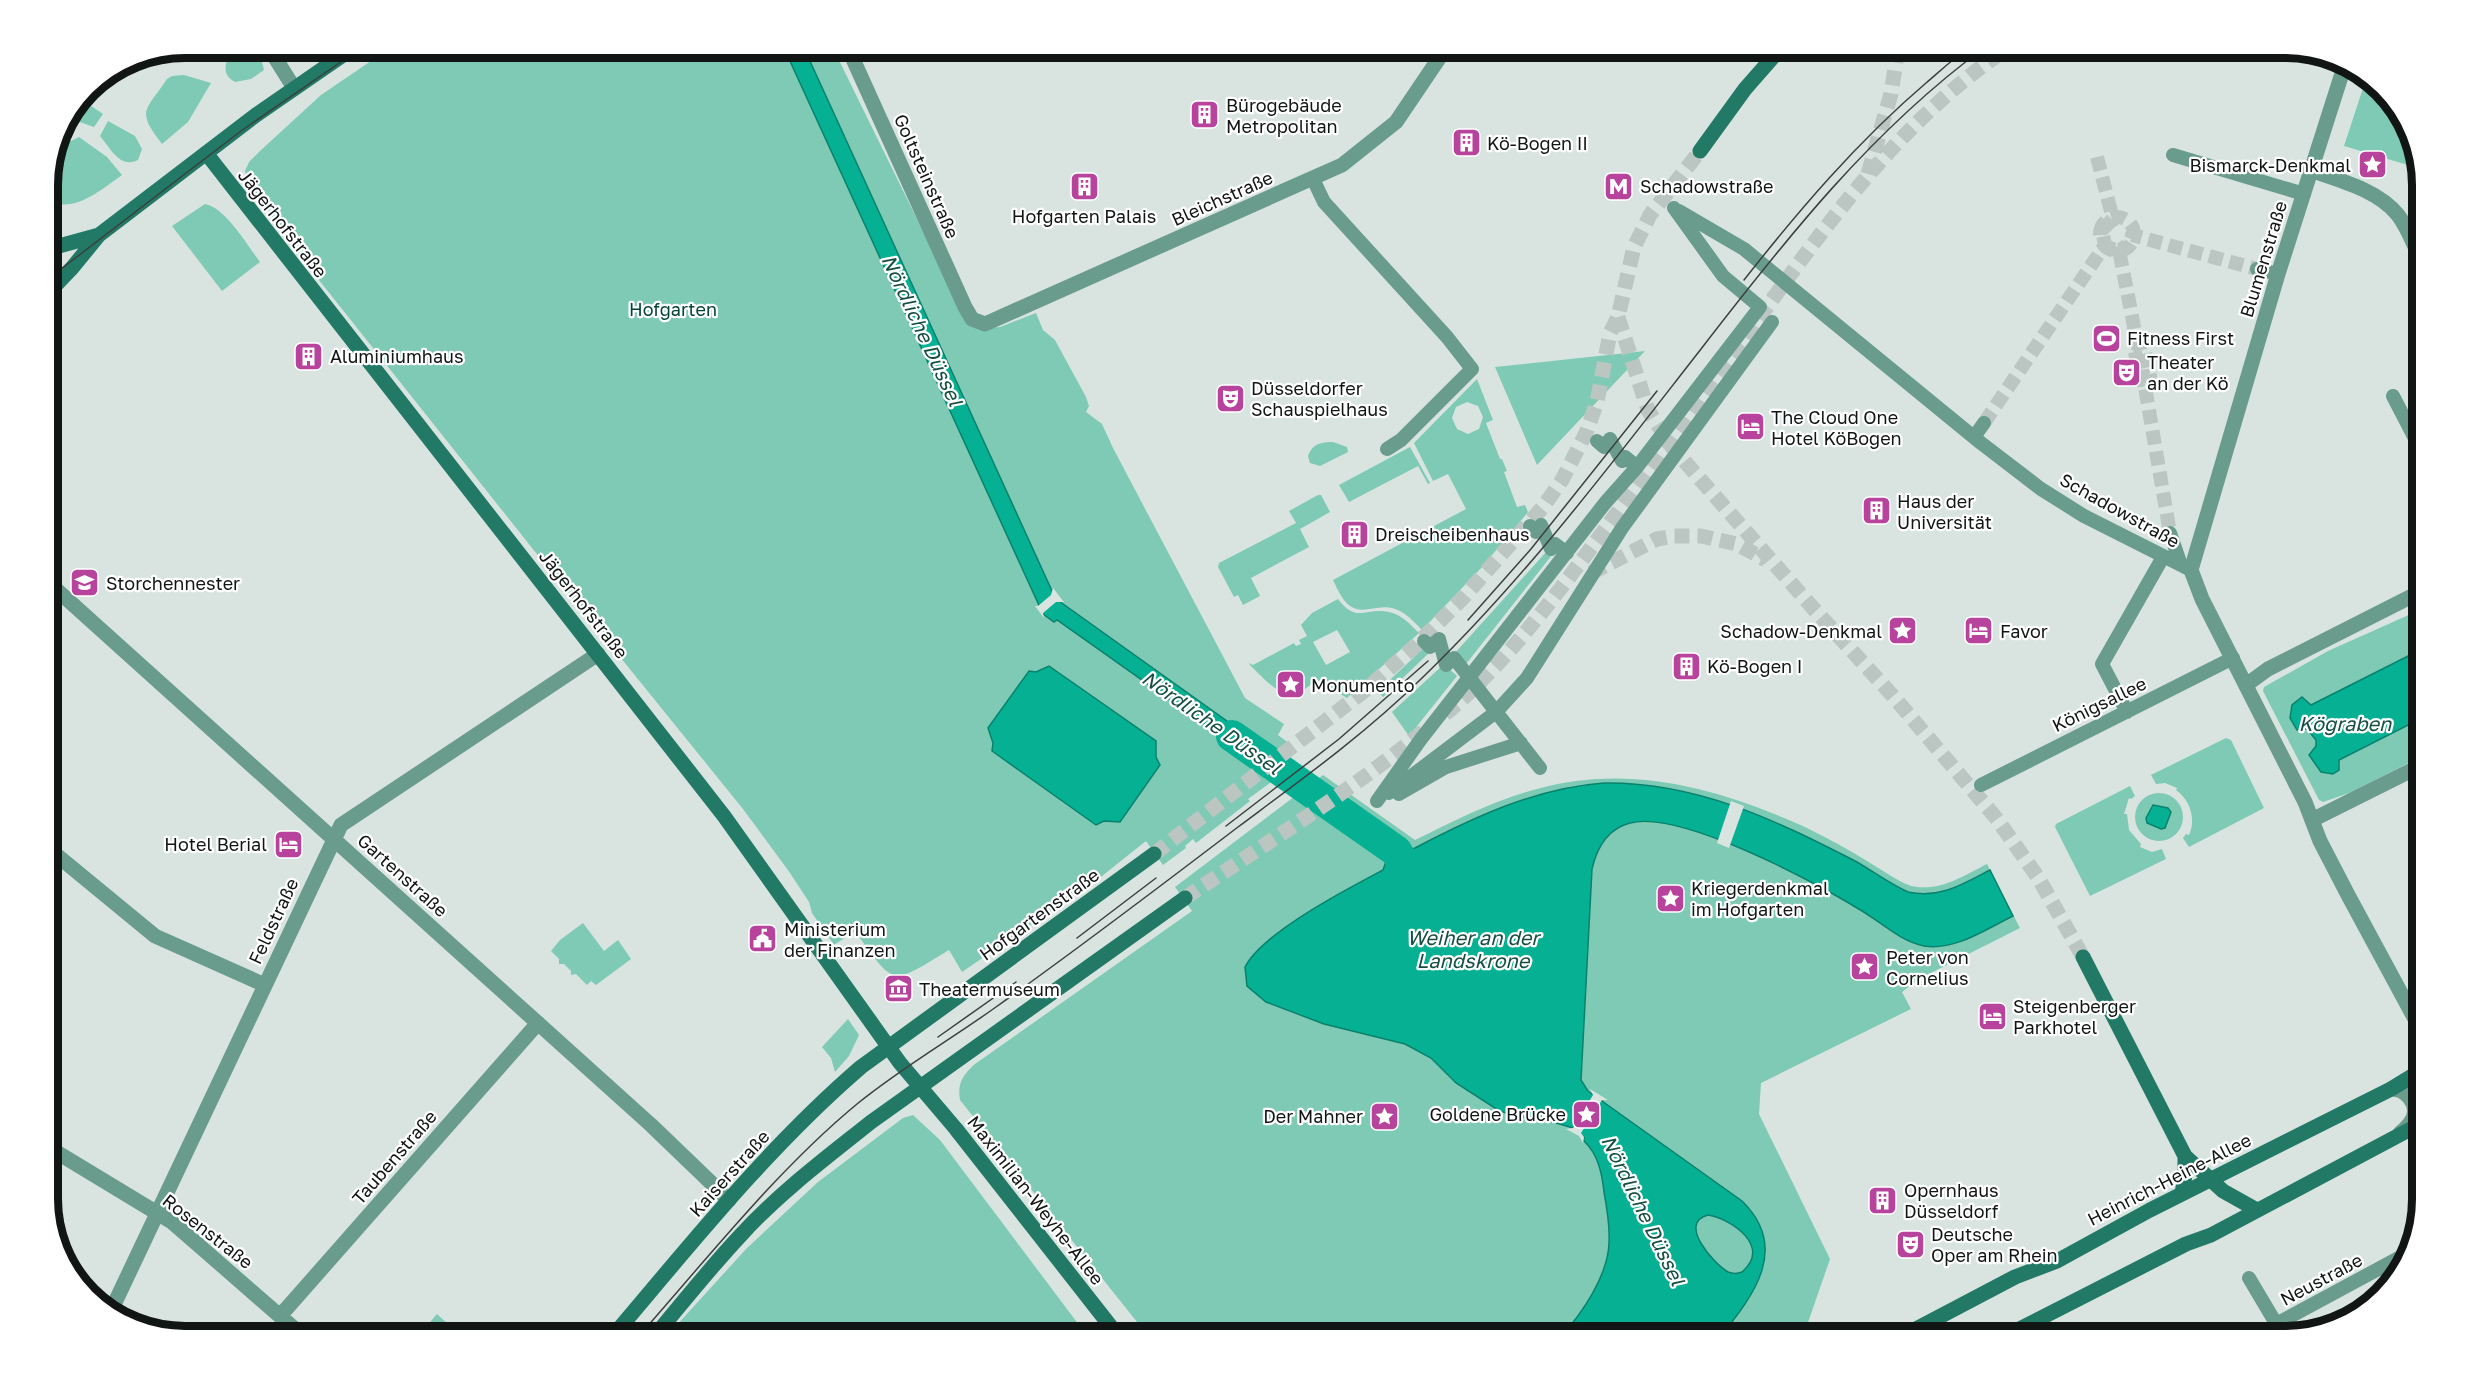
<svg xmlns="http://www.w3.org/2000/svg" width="2470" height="1385" font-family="'Golos Text',sans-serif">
<rect width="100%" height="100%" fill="#d9e4e1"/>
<path fill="#7ecab5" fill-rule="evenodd" d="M185,48h19l-11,10 -24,4 -4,-10z
M390,48h443l133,271 22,9 12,-1 36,-14 7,17 12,10 31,57 3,9 -3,6 16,12 11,24 132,250 39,26 -6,11 12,9 -21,17 16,11 -37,27 2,2 -54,42 -3,-4 -8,7 1,2 -23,17 -17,-24 -49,39 -135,92 -13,-22c-59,36 -54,37 -94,-19l-21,14 -22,-32 -3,-11 -19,-29 -47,-64 -199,-246 -237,-298 -59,-82 -3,-12 4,-9 11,-11 61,-56z
M240,51l14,3 7,4 3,12 -13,9 -16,3c-13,-7 -11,-18 -4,-29z
M184,75l27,8 -23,39 -26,22c-26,-34 -17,-32 5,-65l5,-3z
M2366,79l37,37 15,52 -74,-22z
M81,99l22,15 -9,13 -26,-9z
M108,121l27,15 7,13 -4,11c-18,9 -27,-11 -38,-24z
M79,137l28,20 15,18c-20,14 -49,40 -74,25 0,-28 2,-40 18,-62l5,3z
M205,204c21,4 42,41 55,58l-38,29 -50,-65z
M1645,351l-108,114 -42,-98z
M1477,379l16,41 -7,3 14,36h2l5,12 -3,1 13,35 8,-2 3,7 -46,55 -60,63c-9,-9 -17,-19 -30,-22 -7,-2 -16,0 -23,1 -21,5 -29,-14 -36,-29l133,-71 -18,-35 -15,7 -19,-38zM1467,402l11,4 5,11 -4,12 -11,5 -11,-5 -5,-11 4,-11z
M1333,442l14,5 1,5 -28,14 -10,-3 -2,-7c4,-12 13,-14 25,-14z
M1410,447l20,36 -2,1 -10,-18 -69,36 -10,-17z
M1318,495h3l9,17 -30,17 9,18 -58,31 9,18 -17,9 -5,-10 -4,2 -16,-30 1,-4 77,-40 -7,-12z
M1547,551l5,4 -86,109 -12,-10z
M1338,599c19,25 27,8 51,13 12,2 22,13 30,21l-72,65 -31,-19c-26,30 -43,9 -66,-14l-1,-2 4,2 41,-22 2,3 5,-2 -2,-4 8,-4 -6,-11 11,-12zM1337,630l13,22 -24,13 -13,-23z
M2422,609v147l-70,36 -29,10 -4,-2 -56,-109 1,-4 64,-36z
M1426,646l5,5 -48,46 -5,-6z
M1444,664l13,12 -48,60 -17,-24z
M2226,738l5,2 33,68 -75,39 -6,-9 3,-4 3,1c7,-15 2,-34 -13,-45l1,-2 -12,-5 -9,1 -5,-9z
M1323,775l92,65c39,-19 79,-40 122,-51 93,-26 184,0 270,39 20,10 41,21 60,33 14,8 28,19 44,25 29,6 50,-9 76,-22l33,64 -101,51 -17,13 9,17 -150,74 -2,31 71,145 -27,78h-654l-189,-237c-3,-17 3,-25 15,-36l217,-153 -17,-24z
M2130,786l5,10 -4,3 -2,-1 -5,16h3l2,16 12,14 -1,3 12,5 10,-3 4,10 -76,37 -35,-69 1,-3z
M2135 817a24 24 0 1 1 48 0a24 24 0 1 1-48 0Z
M583,923l21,28 14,-11 13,19 -35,26 -5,-4 -4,4 -11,-11 -5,1v-4l-7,-7h-5v-5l-8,-8 9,-11z
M848,1019l11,16 -10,21 -14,16 -4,-14 -9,-11z
M913,1115l27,25 148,197h-422l80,-88 72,-67 85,-64z
M437,1314l25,23h-28l-9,-9z"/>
<path fill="#06b193" stroke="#09826d" stroke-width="1.5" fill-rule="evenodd" d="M784,48h20l249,545 6,8 217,155 -14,9 -205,-145 -3,2 -11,-8z
M2422,649v69l-83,42v10l-6,4 -12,-2 -12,-17 7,-9v-6l-9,-11 -10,1 -7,-12 2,-13 10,-8 9,8z
M1049,666l107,75v16l4,8 -40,57 -16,-1 -8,4 -104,-74 1,-8 -5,-15 41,-57 7,1z
M1311,781l44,31 -14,10 -43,-31z
M1604,783c94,-1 171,37 253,79 17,10 33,22 51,30 32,7 55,-8 82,-22l23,46c-27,13 -58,35 -89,30 -25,-5 -45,-26 -67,-38 -44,-27 -177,-98 -227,-85 -23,6 -33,24 -38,46l-11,211 7,11 154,110c48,47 12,94 -22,136h-159c21,-24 47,-61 48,-94 1,-17 -2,-35 -5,-51 -2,-19 -6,-38 -20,-51v-4l-11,-9 -20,-6 -42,-7 -13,-5 -42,-27 -25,-25 -26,-14 -81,-20 -58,-22 -19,-16 -2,-19c17,-34 102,-78 138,-97l5,-14 16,-9 5,3 6,-2c59,-31 121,-60 189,-65zM1708,1215c24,4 64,32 34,57 -5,2 -9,2 -14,0 -14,-8 -51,-49 -20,-57z
M2153,805l15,3 3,4 -6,16 -4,1 -14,-6 -1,-5z
M1364,818l32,24 -15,8 -30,-22z"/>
<path fill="#d9e4e1" d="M1053,588l11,14h-8l-13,11 1,5 -9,-12h3l13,-11z
M1731,801l13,5 -15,42 -12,-5z
M1590,1089l18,11h-6l-21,33 3,4 -1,6 -4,-7 -13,-7 7,-1 20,-33z"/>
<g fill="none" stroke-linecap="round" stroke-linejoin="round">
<path stroke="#06b193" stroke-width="32" d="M1232,736l164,115 22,37"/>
<path stroke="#bbc5c2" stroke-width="14" stroke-dasharray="14 7" stroke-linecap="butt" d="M2097,157l16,62h5
M2100 234a17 17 0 1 1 34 0a17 17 0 1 1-34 0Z
M2107,243l-2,2 7,4 7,1 20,102h-4l5,28 3,-1 2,8 25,146
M2118,246l1,4c7,-2 12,-8 13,-15l125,34
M2138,377l12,-1 -5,-24h-4l-2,-7
M1984,423l121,-178 -3,-15 11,-11"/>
<path stroke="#bbc5c2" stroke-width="15" stroke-dasharray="15 8" stroke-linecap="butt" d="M1868,174l23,-80 7,-46"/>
<path stroke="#bbc5c2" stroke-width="15" stroke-dasharray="15 8" stroke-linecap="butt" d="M1618,317l30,93 24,37 141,161 80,88 104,123 42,60 44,78
M1591,573l66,-34 17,-3h27l36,8 29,16
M1445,714c56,-46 106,-112 149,-170 50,-67 99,-134 148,-202 77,-108 154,-219 266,-294
M1154,854l210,-163 50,-44 48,-48 81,-92 19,-27 24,-47 11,-31 13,-69 8,-16 16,-70 16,-32 50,-64
M1185,898c81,-55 165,-106 241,-169"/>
<path stroke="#6a9c8d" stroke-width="14" d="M2173,155l131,39
M1313,179l11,23 123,135 25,32 -71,71 -14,9
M1679,211l65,38 237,194 60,46 43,27 107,54
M2257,269l21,5
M2393,396l29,56
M1974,437l10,-14
M1597,441l7,6 6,-8 12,22 3,-4 12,10
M1530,526l6,6 5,-7 10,24 4,-5 12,9
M2170,533l11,32
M1424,641l6,6 9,-8 7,26 8,-7 86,110
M2127,712l-25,-48 61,-107
M1981,785l252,-127
M1389,793l107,-81 31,-34 95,-150 150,-206
M1399,794l47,-27 75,-24
M1377,801l44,-62 184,-236 32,-36 123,-160 -37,-31 -49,-68
M2249,1278l35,59
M2252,1337l156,-84"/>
<path stroke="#6a9c8d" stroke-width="15" d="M269,48l25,40
M848,48l117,259 7,12 13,5 357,-159 54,-43 50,-74
M1460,49l1,-1
M2310,170c29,10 68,20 88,45 10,13 16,31 24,46
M48,582l603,543 78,75
M2246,685l22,-16 154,-78
M2312,820l110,-55
M48,848l107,88 110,49
M48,1147l124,75 132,115
M110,1313l231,-488 257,-171
M280,1316l258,-293"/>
<path stroke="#6a9c8d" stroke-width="15" d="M2345,64l-67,210 -87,296 11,29 103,203 15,39 28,54 74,137
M2391,1089c14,-1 28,15 22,29 -3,6 -8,11 -13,15"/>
<path stroke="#227966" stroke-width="15" d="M1700,151l45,-62 36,-41
M206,153l518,663 176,247 56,66 163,208
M48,249l51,-14
M48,293l24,-25 27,-33 157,-120 97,-67
M2083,957l102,199 38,35 34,19
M2182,1194l3,-19v-19
M612,1337c79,-93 156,-190 249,-270l293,-213
M654,1337c28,-34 56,-69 86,-101 39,-43 86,-78 131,-114l314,-224
M1901,1337l114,-60 42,-16 93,-51 241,-121 31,-19
M2004,1337l182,-93 25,-9 211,-112"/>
<path stroke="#3b403f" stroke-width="1.5" d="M48,279l193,-148 120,-83
M1744,280c55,-70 114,-139 182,-197 14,-12 27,-24 42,-35
M1468,620l63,-71 126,-158
M1226,826l113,-87 89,-78
M1077,938l79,-60
M938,1037l78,-55
M638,1337c69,-78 139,-167 219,-233 44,-36 93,-64 139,-97 82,-58 162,-119 242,-180 63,-47 127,-93 183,-148 104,-100 191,-216 280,-330 84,-109 171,-219 283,-301"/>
</g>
<defs>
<symbol id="building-square" viewBox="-11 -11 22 22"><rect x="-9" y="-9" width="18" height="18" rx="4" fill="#b8439c" stroke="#fff"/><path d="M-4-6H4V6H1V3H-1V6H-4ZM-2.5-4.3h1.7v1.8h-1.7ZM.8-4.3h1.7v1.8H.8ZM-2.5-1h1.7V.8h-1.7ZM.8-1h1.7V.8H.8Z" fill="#fff"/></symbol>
<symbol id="sight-square" viewBox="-11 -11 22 22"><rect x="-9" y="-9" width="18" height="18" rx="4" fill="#b8439c" stroke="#fff"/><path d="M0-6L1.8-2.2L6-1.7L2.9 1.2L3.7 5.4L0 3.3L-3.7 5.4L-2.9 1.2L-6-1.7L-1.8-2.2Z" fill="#fff"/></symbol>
<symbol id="metro-square" viewBox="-11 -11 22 22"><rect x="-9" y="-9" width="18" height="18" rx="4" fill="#b8439c" stroke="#fff"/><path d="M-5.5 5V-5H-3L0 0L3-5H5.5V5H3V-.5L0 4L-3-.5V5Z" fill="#fff"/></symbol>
<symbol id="stadium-square" viewBox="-11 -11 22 22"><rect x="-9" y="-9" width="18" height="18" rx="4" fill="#b8439c" stroke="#fff"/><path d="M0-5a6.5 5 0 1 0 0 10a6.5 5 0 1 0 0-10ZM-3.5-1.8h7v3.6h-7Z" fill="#fff"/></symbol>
<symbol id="theatre-square" viewBox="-11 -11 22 22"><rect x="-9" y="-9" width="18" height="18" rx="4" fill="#b8439c" stroke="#fff"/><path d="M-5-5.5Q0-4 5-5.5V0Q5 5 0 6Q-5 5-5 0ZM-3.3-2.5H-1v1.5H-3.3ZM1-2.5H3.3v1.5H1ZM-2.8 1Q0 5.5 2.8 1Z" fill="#fff"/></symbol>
<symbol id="hotel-square" viewBox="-11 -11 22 22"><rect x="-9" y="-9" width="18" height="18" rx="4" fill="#b8439c" stroke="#fff"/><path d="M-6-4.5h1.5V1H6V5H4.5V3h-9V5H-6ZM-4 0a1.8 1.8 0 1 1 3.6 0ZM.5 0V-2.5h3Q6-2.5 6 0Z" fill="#fff"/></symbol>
<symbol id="school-square" viewBox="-11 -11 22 22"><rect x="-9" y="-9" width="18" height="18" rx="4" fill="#b8439c" stroke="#fff"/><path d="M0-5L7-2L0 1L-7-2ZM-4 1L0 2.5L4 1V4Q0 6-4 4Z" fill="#fff"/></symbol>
<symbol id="civic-square" viewBox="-11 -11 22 22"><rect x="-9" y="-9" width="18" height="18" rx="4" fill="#b8439c" stroke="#fff"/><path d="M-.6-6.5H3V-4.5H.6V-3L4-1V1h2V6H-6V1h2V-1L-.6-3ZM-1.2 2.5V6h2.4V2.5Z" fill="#fff"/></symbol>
<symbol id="museum-square" viewBox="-11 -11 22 22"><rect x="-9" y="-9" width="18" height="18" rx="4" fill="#b8439c" stroke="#fff"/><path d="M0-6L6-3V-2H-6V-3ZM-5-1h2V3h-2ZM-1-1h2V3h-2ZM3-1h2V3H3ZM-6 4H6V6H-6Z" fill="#fff"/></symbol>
</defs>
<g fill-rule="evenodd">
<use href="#building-square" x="1188" y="98" width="33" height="33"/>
<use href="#building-square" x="1450" y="126" width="33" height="33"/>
<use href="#sight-square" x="2356" y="148" width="33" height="33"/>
<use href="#metro-square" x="1602" y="170" width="33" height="33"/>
<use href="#building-square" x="1068" y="170" width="33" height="33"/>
<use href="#stadium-square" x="2090" y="322" width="33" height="33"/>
<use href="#building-square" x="292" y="340" width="33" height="33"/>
<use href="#theatre-square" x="2110" y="356" width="33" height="33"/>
<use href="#theatre-square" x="1214" y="382" width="33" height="33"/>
<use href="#hotel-square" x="1734" y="410" width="33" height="33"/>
<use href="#building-square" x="1860" y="494" width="33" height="33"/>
<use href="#building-square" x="1338" y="518" width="33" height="33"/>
<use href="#school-square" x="68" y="566" width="33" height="33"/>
<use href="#sight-square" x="1886" y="614" width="33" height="33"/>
<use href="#hotel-square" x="1962" y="614" width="33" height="33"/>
<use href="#building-square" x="1670" y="650" width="33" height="33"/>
<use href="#sight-square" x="1274" y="668" width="33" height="33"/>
<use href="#hotel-square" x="272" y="828" width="33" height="33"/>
<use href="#sight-square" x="1654" y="882" width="33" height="33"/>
<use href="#civic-square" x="746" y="922" width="33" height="33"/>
<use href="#sight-square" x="1848" y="950" width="33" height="33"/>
<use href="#museum-square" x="882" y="972" width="33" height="33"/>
<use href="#hotel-square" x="1976" y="1000" width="33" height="33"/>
<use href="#sight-square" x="1570" y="1098" width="33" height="33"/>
<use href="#sight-square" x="1368" y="1100" width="33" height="33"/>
<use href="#building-square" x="1866" y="1184" width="33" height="33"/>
<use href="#theatre-square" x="1894" y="1228" width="33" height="33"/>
</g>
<g text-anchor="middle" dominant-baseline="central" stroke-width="4.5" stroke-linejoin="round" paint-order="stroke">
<g font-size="18" fill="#111514" stroke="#fff" text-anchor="start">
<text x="1226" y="105">Bürogebäude<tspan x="1226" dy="21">Metropolitan</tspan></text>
<text x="1487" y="143">Kö-Bogen II</text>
<text x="2351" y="165" text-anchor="end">Bismarck-Denkmal</text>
<text x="1640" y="186">Schadowstraße</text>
<text x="1084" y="216" text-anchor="middle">Hofgarten Palais</text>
<text x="2127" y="338">Fitness First</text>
<text x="330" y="356">Aluminiumhaus</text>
<text x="2147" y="362">Theater<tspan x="2147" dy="21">an der Kö</tspan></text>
<text x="1251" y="388">Düsseldorfer<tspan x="1251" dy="21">Schauspielhaus</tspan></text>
<text x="1771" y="417">The Cloud One<tspan x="1771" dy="21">Hotel KöBogen</tspan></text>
<text x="1897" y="501">Haus der<tspan x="1897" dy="21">Universität</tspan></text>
<text x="1375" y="534">Dreischeibenhaus</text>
<text x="106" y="583">Storchennester</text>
<text x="1882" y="631" text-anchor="end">Schadow-Denkmal</text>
<text x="2000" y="631">Favor</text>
<text x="1707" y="666">Kö-Bogen I</text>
<text x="1311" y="685">Monumento</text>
<text x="267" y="844" text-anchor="end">Hotel Berial</text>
<text x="1691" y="888">Kriegerdenkmal<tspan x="1691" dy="21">im Hofgarten</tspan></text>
<text x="784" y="929">Ministerium<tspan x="784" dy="21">der Finanzen</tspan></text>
<text x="1886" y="957">Peter von<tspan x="1886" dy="21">Cornelius</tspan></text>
<text x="919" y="989">Theatermuseum</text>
<text x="2013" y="1006">Steigenberger<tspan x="2013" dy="21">Parkhotel</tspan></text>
<text x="1566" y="1114" text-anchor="end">Goldene Brücke</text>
<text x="1363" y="1116" text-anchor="end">Der Mahner</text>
<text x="1904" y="1190">Opernhaus<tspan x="1904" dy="21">Düsseldorf</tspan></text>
<text x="1931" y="1234">Deutsche<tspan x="1931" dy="21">Oper am Rhein</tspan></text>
</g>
<g font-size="18" fill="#111514" stroke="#fff">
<text transform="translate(927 176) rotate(66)">Goltsteinstraße</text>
<text transform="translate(1222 198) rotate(-24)">Bleichstraße</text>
<text transform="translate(283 223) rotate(52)">Jägerhofstraße</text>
<text transform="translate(2263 259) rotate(-73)">Blumenstraße</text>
<text transform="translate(2120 510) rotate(29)">Schadowstraße</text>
<text transform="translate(584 604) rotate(52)">Jägerhofstraße</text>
<text transform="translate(2099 704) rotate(-26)">Königsallee</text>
<text transform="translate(403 875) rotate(42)">Gartenstraße</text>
<text transform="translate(1039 914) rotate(-36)">Hofgartenstraße</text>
<text transform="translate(273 921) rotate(-65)">Feldstraße</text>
<text transform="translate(394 1157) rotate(-49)">Taubenstraße</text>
<text transform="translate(729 1173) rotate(-48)">Kaiserstraße</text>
<text transform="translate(2169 1179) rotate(-27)">Heinrich-Heine-Allee</text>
<text transform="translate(1036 1200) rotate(52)">Maximilian-Weyhe-Allee</text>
<text transform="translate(208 1231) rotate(38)">Rosenstraße</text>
<text transform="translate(2321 1279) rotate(-28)">Neustraße</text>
</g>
<g font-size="18" fill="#044437" stroke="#fff">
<text x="673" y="309">Hofgarten</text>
</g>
<g font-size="20" font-style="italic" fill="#164f42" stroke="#fff">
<text transform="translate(923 330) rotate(65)">Nördliche Düssel</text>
<text transform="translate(1212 722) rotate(35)">Nördliche Düssel</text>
<text x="2345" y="723">Kögraben</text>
<text x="1473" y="937">Weiher an der<tspan x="1473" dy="23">Landskrone</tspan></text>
<text transform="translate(1644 1210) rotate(64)">Nördliche Düssel</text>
</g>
</g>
<path d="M0 0H2470V1385H0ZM185 58H2285A127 127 0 0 1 2412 185V1199A127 127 0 0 1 2285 1326H185A127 127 0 0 1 58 1199V185A127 127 0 0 1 185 58Z" fill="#fff" fill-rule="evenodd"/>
<path fill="none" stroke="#111514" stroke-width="8" d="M185 58H2285A127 127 0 0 1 2412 185V1199A127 127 0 0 1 2285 1326H185A127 127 0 0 1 58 1199V185A127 127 0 0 1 185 58Z"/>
</svg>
